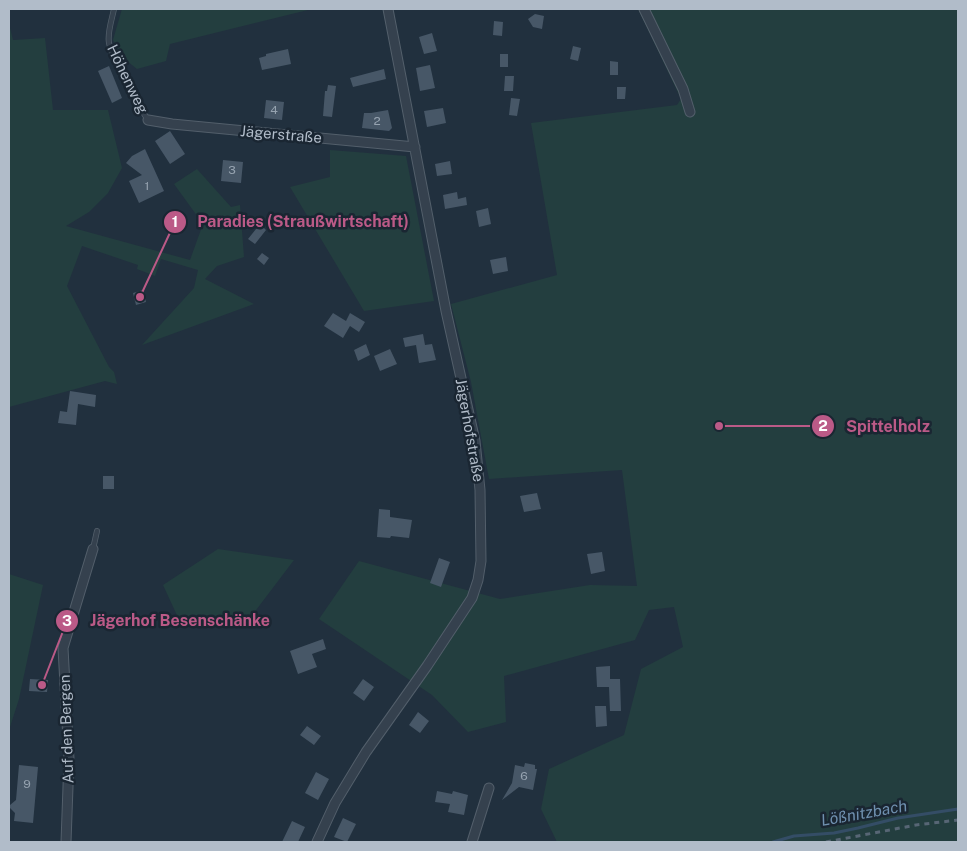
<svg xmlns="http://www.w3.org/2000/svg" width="967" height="851" font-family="'Public Sans',sans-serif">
<rect width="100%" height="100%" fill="#21303e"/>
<path fill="#233e3f" d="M122,9h190l-142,35 -4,17 -29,8 -15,-12 -9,-17z
M638,9h320v833h-401l-16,-33 8,-40 75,-34 17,-66 42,-22 -9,-40 -25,3 -14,30 -131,36 2,46 -38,10 -36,-37 -113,-76 40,-58 141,38 90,-14 47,1 -15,-116 -133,9 -18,-97 -20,-78 106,-29 -26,-152 146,-18 4,-6z
M9,24l4,16 32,-2 8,72h55l14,58 -14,25 -19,19 -23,14 124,34 13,-36 -29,-40 23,-15 34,38 9,-2 4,52 -27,9 -12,13 49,25 -112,41 52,-57 4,-18 -37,-11 -6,17 -18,-7 1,-4 -56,-19 -15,40 42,81 5,5 3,12 -12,-3 -96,26z
M330,150l76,6 28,145 -70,10 -74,-124 40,-10z
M218,549l76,11 -41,54 -72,10 -18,-39z
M9,574l34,11 -24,114 -10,31z"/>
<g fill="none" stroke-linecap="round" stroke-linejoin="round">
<path stroke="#344d66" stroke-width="3" d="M773,842l21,-6 40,-3 24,-5 40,-10 60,-9"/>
</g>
<path fill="#475767" d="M535,14l9,2 -2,13 -9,-2 -5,-8z
M494,21l9,1 -1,14 -9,-1z
M432,33l5,18 -13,3 -5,-17z
M573,46l8,2 -3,13 -8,-2z
M288,49l3,15 -29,6 -3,-12 7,-2v-2z
M500,54h8v13h-8z
M610,61l8,1v13h-8z
M430,65l5,23 -15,3 -4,-23z
M109,66l13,32 -10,5 -14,-32z
M384,69l2,10 -33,8 -3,-9z
M505,76h9l-1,15h-9z
M328,85l8,1 -4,31 -9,-1 2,-25h2z
M617,87h9l-1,12h-8z
M511,98l9,1 -3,17 -8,-1z
M266,100l18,2 -2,18 -18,-2z
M443,108l3,15 -19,4 -3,-16z
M388,110l4,18 -3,3 -27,-3 2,-15h7z
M170,131l15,23 -15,10 -15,-23z
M145,149l19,42 -25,12 -10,-22 13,-6 -16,-12 6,-7z
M223,160l20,2 -2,21 -20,-2z
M450,161l2,13 -15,2 -2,-12z
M457,192l1,7 8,-2 1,8 -22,4 -2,-14z
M488,208l3,16 -12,3 -3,-16z
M260,224l6,6 -11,14 -7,-5z
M262,253l7,5 -5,7 -7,-6z
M506,257l2,14 -15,3 -3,-14z
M143,290l3,12 -10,3 -3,-12z
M333,313l13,8 4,-8 15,9 -6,10 -9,-6 -7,12 -19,-12z
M423,334l2,11 7,-1 4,16 -17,3 -3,-18 -11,2 -2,-9z
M366,344l4,11 -12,6 -4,-11z
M390,349l7,15 -17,7 -6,-15z
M70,391l26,4 -1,12 -17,-3 -2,21 -18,-2 2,-12 7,1z
M103,476h11v13h-11z
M537,493l4,16 -17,3 -4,-16z
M379,509l11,1v7l22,3 -3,18 -18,-2 -1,2 -13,-1z
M602,552l3,19 -14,3 -4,-20z
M439,558l11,4 -9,25 -11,-4z
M323,639l3,10 -14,5 5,13 -19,7 -8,-23z
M610,666v13h10l1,32h-11l-1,-24h-12l-1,-20z
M30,679l18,1 -1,12 -18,-1z
M363,679l11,8 -10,14 -11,-8z
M595,706h11l1,20 -11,1z
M418,712l11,9 -9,12 -11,-8z
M307,726l14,10 -7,9 -14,-10z
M525,763l10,2v4h2l-4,21 -14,-3 -17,13 10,-17 3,-18 9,2z
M19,765l19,2 -5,56 -19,-2 1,-8 -5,-5v-3l6,-5z
M316,772l13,7 -11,21 -13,-7z
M437,791l15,3 1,-3 15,4 -4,20 -16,-3 2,-8 -15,-2z
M343,818l13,6 -9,18 -13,-5z
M292,821l13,6 -7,15h-16z"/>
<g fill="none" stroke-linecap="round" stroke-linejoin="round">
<defs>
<path id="service" d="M114,9c-2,10 -7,24 -5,34 5,21 27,59 39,77
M93,549l4,-18"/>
<path id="minor" d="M644,9l39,80 7,23
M148,120l24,4 243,23
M66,842l3,-83 -6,-111 30,-99
M317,842l18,-39 31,-51 61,-86 45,-68 6,-18 3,-19 -1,-71 -5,-49 -29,-130 -58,-302
M472,842l17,-54"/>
</defs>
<use href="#service" stroke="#535f6b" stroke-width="6"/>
<use href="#minor" stroke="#535f6b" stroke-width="11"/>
<use href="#service" stroke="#35414e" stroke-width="4.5"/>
<use href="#minor" stroke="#35414e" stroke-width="9"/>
<path stroke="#576675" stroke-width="3" stroke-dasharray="5 5" stroke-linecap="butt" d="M826,842l90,-17 42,-5"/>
</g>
<g text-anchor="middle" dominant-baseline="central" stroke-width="5" stroke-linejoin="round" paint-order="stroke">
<g font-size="12" fill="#96a3b0">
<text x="274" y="110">4</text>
<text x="377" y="121">2</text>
<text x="232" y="170">3</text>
<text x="147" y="186">1</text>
<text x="524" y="776">6</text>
<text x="27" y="784">9</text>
</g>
<g font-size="15" fill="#b1bcc9" stroke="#1a2632">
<text transform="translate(128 79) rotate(64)">Höhenweg</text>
<text transform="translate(281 134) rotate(5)">Jägerstraße</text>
<text transform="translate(470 430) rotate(80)">Jägerhofstraße</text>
<text transform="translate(66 729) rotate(-92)">Auf den Bergen</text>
</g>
<g font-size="16" font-style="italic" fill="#6f90af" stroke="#1a2632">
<text transform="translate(864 813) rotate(-10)">Lößnitzbach</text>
</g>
</g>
<path fill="none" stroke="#bb5a87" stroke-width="2" d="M140 297L175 222M719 426L823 426M42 685L67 621"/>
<g fill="#bb5a87" stroke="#1a2632" stroke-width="2">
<circle cx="140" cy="297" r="5"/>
<circle cx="719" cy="426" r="5"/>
<circle cx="42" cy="685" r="5"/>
<circle cx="175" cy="222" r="12"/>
<circle cx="823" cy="426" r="12"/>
<circle cx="67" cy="621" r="12"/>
</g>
<g font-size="15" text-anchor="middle" font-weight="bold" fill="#fff">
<text x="175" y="227">1</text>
<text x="823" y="431">2</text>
<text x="67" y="626">3</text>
</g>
<g font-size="16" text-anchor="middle" font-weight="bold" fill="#bb5a87" stroke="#1a2632" stroke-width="5" stroke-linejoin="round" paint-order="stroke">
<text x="303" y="227">Paradies (Straußwirtschaft)</text>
<text x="888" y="432">Spittelholz</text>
<text x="180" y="626">Jägerhof Besenschänke</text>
</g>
<rect width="967" height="851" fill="none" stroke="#b1bcc9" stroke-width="20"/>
</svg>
